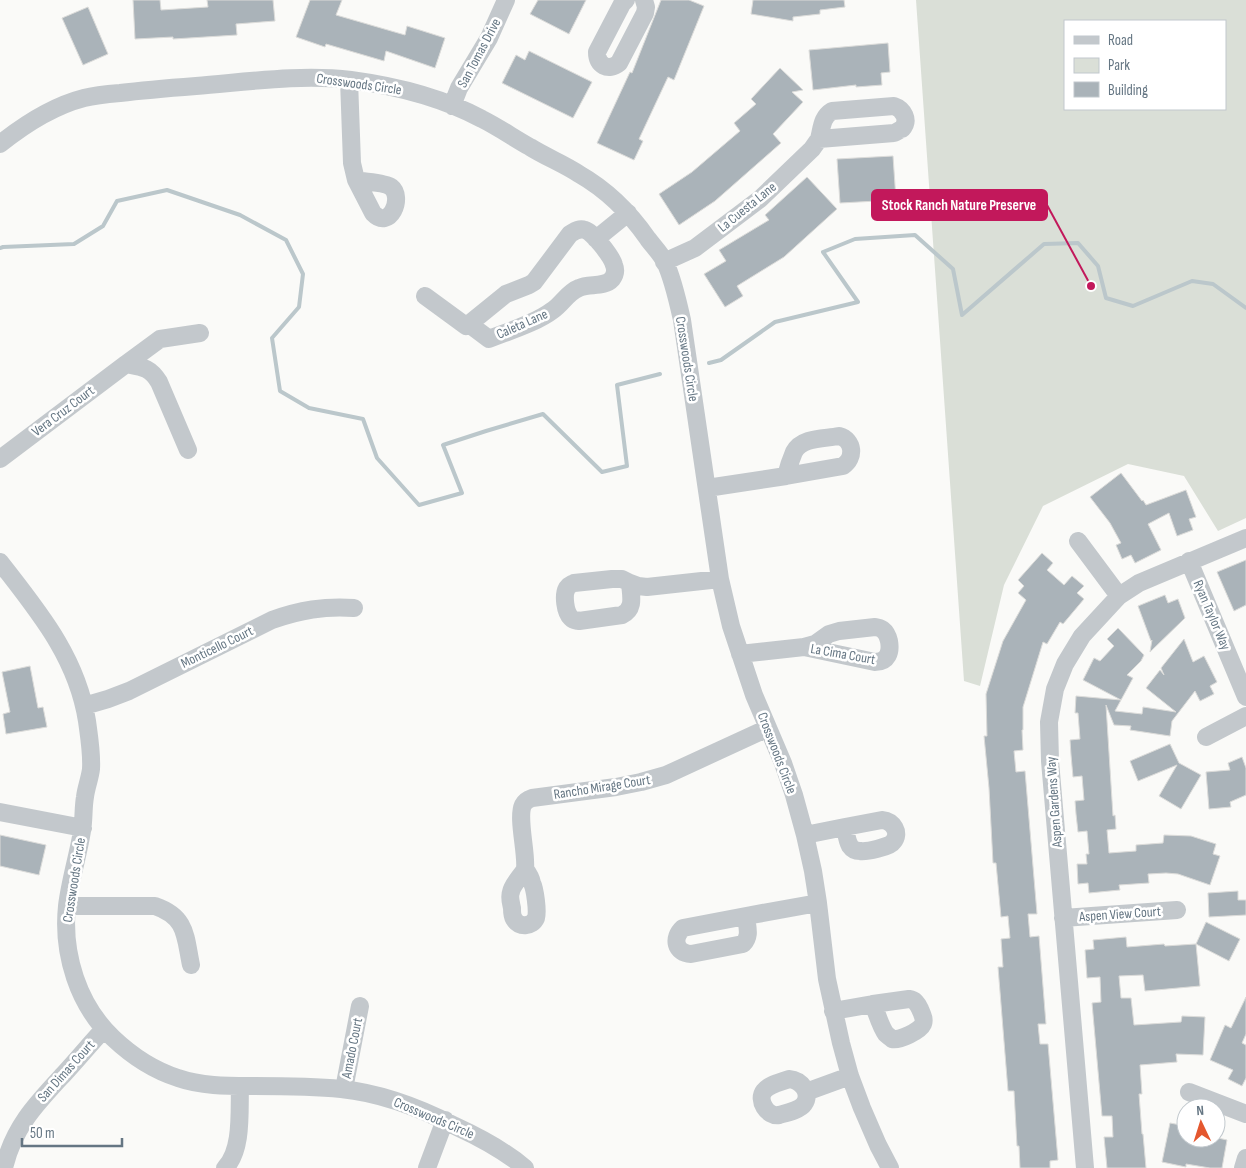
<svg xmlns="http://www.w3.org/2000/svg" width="1246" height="1168" font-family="'Sofia Sans Condensed',sans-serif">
<rect width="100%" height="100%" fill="#fafaf8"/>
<path fill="#dadfd7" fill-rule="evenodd" d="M916,0h330v518l-28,13 -34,-55 -56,-12 -85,42 -39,79 -24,101 -16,-5zM1065,21h160v88h-160z"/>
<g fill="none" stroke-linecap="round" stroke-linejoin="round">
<path stroke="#bbc7cb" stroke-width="4" d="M0,248l3,-1 71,-3 29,-18 14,-25 50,-11 73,25 46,25 17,34 -4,33 -27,31 8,53 29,17 54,11 14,39 42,47 43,-12 -19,-48 43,-14 57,-17 59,58 25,-6 -10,-81 43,-11
M709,363l12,-3 54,-38 83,-20 -35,-50 32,-13 60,-4 38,34 9,46 82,-71 34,-1 20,23 8,32 27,8 59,-25 21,3 33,24"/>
</g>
<path fill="#aab3b9" stroke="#dcdcda" d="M133,0h27l1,10 47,-3 -1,-7h66l2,21 -39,3 1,11 -64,4v-2l-38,2z
M310,0h32l-6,15 69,20 2,-9 38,12 -10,30 -49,-17 -2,10 -58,-17 -1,3 -29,-10z
M538,0h48l-17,34 -39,-20z
M661,0h28l15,6 -30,74 -6,-3 -29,62 4,2 -9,19 -37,-17 33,-71 2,1z
M753,0h91l1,7 -25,3v4l-27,3v4l-42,-7z
M88,7l20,47 -25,11 -21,-47z
M888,43l2,29 -9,1 1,12 -26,2v-2l-43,5 -4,-40z
M529,51l63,31 -19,36 -71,-35 14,-28 9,5z
M780,68l23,22 -11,2 11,10 -30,32 8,9 -66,58 -36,24 -20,-31 33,-22 48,-41 -6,-8 22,-19 -5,-5z
M893,156l3,44 -56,3 -3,-44z
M807,177l30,32 -53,48 -47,29 6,10 -18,11 -21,-33 22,-13 -7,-11 50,-30 -4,-5z
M1121,473l21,28 1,-1 3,5 40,-15 10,27 -7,2 4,11 -16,6 -8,-23 -21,11 13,26 -26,13 -4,-8 -9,4 -6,-14 5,-2 -11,-20 -20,-26z
M1042,553l11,10 -6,7 17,15 8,-9 12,10 -7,7 7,6 -21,25 -3,-2 -13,22 -4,-2 -20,65v23h-1l1,20 -9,1 2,21 9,-1 12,143h-9l2,23 9,-1 7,88h-8l2,20h8l10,116 -8,1v7h-30l-1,-22h-2l-3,-55h-6l-10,-124h5l-2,-28 9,-1 -2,-22 -7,1 -5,-54h-3l-4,-75 -5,-52h3l-1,-42 17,-53 23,-41 -8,-7 6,-7 -6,-6z
M1246,560v45l-12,6 -17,-39z
M1165,595l3,8 10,-4 7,19 -35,34 2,-12 -1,1 -13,-35z
M1118,628l26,27 -3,6 -14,14 6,3 -12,22 -38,-20 11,-22 6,3 14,-15 -7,-7z
M1184,639l9,23 11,-6 13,26 -7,4 4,8 -14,7 -5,-10 -23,30 -2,15 -40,-6 1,-4 -17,-1 -8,-20 7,111 2,-1 1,14 -9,1 2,23 27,-2v-6l27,-2 1,-8 27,1 25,8 -3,10 7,2 -10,29 -32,-11 -12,-1 -18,1 1,9 -30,2 1,5 -31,3 -1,-10 -10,1 -1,-20h10l-1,-10h3l-2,-23 -9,1 -2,-18 -1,-13 9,-1 -2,-24 -9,1 -2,-22 -1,-15 10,-1 -2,-26h-3l1,-17 45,4 -6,11 27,3 1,-7 33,5 -30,-24 14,-18 4,5 -3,-7z
M30,666l8,42 5,-1 4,20 -41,7 -3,-20 7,-2 -8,-40z
M1170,744l9,19 22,12 -20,34 -22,-13 18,-31 -39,16 -8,-20z
M1242,757l4,11v27l-16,7 1,5 -22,2 -3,-37 24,-2 -2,-7z
M0,835l46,10 -7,30 -39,-9z
M1238,891v9h8v15l-37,2 -1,-24z
M1206,922l34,17 -11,22 -33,-17 4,42 -55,5 -2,-16 -24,1 2,22h10l3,27 47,-3 1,-6 23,1 -2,38 -27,-1 1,8 -37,3 2,29h-3l3,40h1l3,34h-39l-3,-31h9l-1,-21h-10l-10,-113 9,-1 -1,-25 -13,1 -2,-28 9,-1 -1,-9 33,-3 1,10 37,-3 1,2 31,-2z
M1246,997v37l-4,9 4,2v33l-4,8 -14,-7 5,-9 -23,-10 15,-35 6,3z
M1170,1123l16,3v12h32l9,2 -5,28h-12l-24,-4v3l-24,-5z"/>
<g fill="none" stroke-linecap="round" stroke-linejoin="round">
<path stroke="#c3c8cc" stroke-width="18" d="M626,0l-4,4 -25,48c0,13 11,20 22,11l26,-50 1,-6 -2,-7
M349,80l3,83 4,17
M452,106l7,-18 30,-50 17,-38
M894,106c9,3 16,14 8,23 -1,0 -7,4 -8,4l-75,6c3,-12 3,-22 13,-28z
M0,144c25,-20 53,-38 84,-46 12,-3 24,-4 36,-5 25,-3 50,-5 76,-7 51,-4 104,-12 155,-6 45,6 90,17 131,39 16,8 32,19 48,28 16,10 34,17 49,27 28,16 51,39 69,65 6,8 13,15 17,23 8,17 13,40 17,58l38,259 11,47 23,69 29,68 11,32 11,40 8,36 5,32 9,76 14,64 9,33 12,32 16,37 12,23
M356,180c8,2 28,2 35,7 13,10 -1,44 -18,26z
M596,239l32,-26
M664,262l31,-14 65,-49 52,-50 7,-10
M425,296l41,30 3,-2 37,-30 23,-9 5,-3 36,-48c5,-3 9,-6 15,-4 8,2 27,27 29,35 2,5 1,10 -2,14 -8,9 -23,4 -33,9 -11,4 -17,16 -26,22 -17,13 -44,21 -64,29l-20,-15
M126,364l34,-25 40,-6
M839,436c15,4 16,22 4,30l-57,10c2,-8 5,-17 8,-24 8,-15 30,-13 45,-16z
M0,459l126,-95c16,3 24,3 33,18l29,68
M707,488l79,-12
M1078,541l41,55
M1189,561l57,136
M0,562c38,49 77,95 87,159 2,15 5,32 4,48 -1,9 -5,19 -6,28 -2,11 -1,23 -3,34 -4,25 -12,50 -15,75 -5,48 11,99 46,132 19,18 40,32 65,40 23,8 48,8 72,8 30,0 61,0 91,3 40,4 79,19 114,37 26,12 49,24 70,42
M612,579h10l8,4c1,13 5,26 -8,32l-43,6c-4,-1 -5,0 -8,-3 -6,-6 -8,-23 -4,-30 2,-3 3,-3 7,-5z
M630,583l8,3 9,1 73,-8
M875,627c4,1 6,1 8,3 4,3 5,7 6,11 2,11 -1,21 -14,21l-71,-15 11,-3 14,-10 10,-3z
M740,654l64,-7
M84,706l24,-7 21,-8 143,-71c28,-10 52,-14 82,-12
M1206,737l40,-21
M0,812l83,16
M882,820c11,1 19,13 11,22 -3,5 -27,10 -33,9 -4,0 -8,-2 -10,-5 -3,-5 -4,-13 -5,-19z
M805,835l40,-8
M525,869c2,-16 -8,-51 -2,-64 2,-4 6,-6 9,-7l84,-11 25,-5 25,-7 102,-47
M525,869c3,4 6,9 7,14 3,6 6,28 4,35 -4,9 -17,10 -22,1 -2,-3 -2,-8 -2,-11 -1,-5 -3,-11 -1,-16 1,-7 11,-17 14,-23z
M67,906h88c32,11 30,30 36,59
M746,916c1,11 5,20 -3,28l-52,10c-16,-1 -19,-16 -8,-26z
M746,916l72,-13
M1063,918l114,-8
M909,999c6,1 8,4 11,10 2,5 5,10 3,15 -3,7 -24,17 -31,15 -1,-1 -6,-5 -6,-5 -6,-8 -9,-21 -13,-30z
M833,1011l40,-7
M789,1079c12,1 23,14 15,25 -4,6 -18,9 -25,11 -12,2 -22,-15 -15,-24 5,-7 18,-9 25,-12z
M344,1089l16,-83
M806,1092l44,-16
M1189,1092l57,22
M4,1168c9,-40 32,-64 59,-93 14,-15 27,-31 41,-46
M225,1168c18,-18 14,-58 15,-82
M427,1168l18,-48
M1085,1168l-35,-407 -1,-39 6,-33 10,-25 17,-28 37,-40 20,-13 107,-45
M1243,1168l3,-10"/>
</g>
<g text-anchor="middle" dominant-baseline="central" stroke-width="5" stroke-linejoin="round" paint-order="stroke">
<g font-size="14" fill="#657683" stroke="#fff">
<text transform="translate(479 53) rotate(-62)">San Tomas Drive</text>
<text transform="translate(359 84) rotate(8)">Crosswoods Circle</text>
<text transform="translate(747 207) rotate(-39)">La Cuesta Lane</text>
<text transform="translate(522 324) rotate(-24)">Caleta Lane</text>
<text transform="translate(687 359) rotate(81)">Crosswoods Circle</text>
<text transform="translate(63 411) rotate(-37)">Vera Cruz Court</text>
<text transform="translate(1212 615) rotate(67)">Ryan Taylor Way</text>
<text transform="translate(217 647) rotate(-26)">Monticello Court</text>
<text transform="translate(843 654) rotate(10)">La Cima Court</text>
<text transform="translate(777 753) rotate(69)">Crosswoods Circle</text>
<text transform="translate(602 787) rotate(-9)">Rancho Mirage Court</text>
<text transform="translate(1054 802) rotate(-94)">Aspen Gardens Way</text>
<text transform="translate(74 880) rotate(-81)">Crosswoods Circle</text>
<text transform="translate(1120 914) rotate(-4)">Aspen View Court</text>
<text transform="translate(352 1048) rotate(-79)">Amado Court</text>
<text transform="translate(66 1071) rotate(-48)">San Dimas Court</text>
<text transform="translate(434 1118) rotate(23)">Crosswoods Circle</text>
</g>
</g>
<path fill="none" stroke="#c2185b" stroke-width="2" d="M1091 286L1047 205"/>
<circle fill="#c2185b" stroke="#fff" stroke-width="2" cx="1091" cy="286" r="5"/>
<rect fill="#c2185b" stroke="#c2185b" stroke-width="2" x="872" y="190" width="175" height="30" rx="5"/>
<g font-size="15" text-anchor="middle" font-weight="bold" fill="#fff">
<text x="959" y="210">Stock Ranch Nature Preserve</text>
</g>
<rect x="1064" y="20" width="162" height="90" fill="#ffffff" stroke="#c1c8cd"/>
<rect x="1074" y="36" width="25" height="8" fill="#c3c8cc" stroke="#c1c8cd"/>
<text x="1108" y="45" font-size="15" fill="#657683">Road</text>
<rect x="1074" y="58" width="25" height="15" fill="#dadfd7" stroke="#c1c8cd"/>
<text x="1108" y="70" font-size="15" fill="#657683">Park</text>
<rect x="1074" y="82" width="25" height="15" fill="#aab3b9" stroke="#c1c8cd"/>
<text x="1108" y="95" font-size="15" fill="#657683">Building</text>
<g transform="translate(1201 1123) rotate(356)"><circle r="24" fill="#ffffff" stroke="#c1c8cd"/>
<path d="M0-4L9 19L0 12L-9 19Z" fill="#e4572e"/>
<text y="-8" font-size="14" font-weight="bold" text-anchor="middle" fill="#657683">N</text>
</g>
<path d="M22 1138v8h100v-8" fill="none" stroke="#657683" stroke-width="2.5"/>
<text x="30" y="1138" font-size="15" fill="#657683" stroke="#ffffff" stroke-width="4" paint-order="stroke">50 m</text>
</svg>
